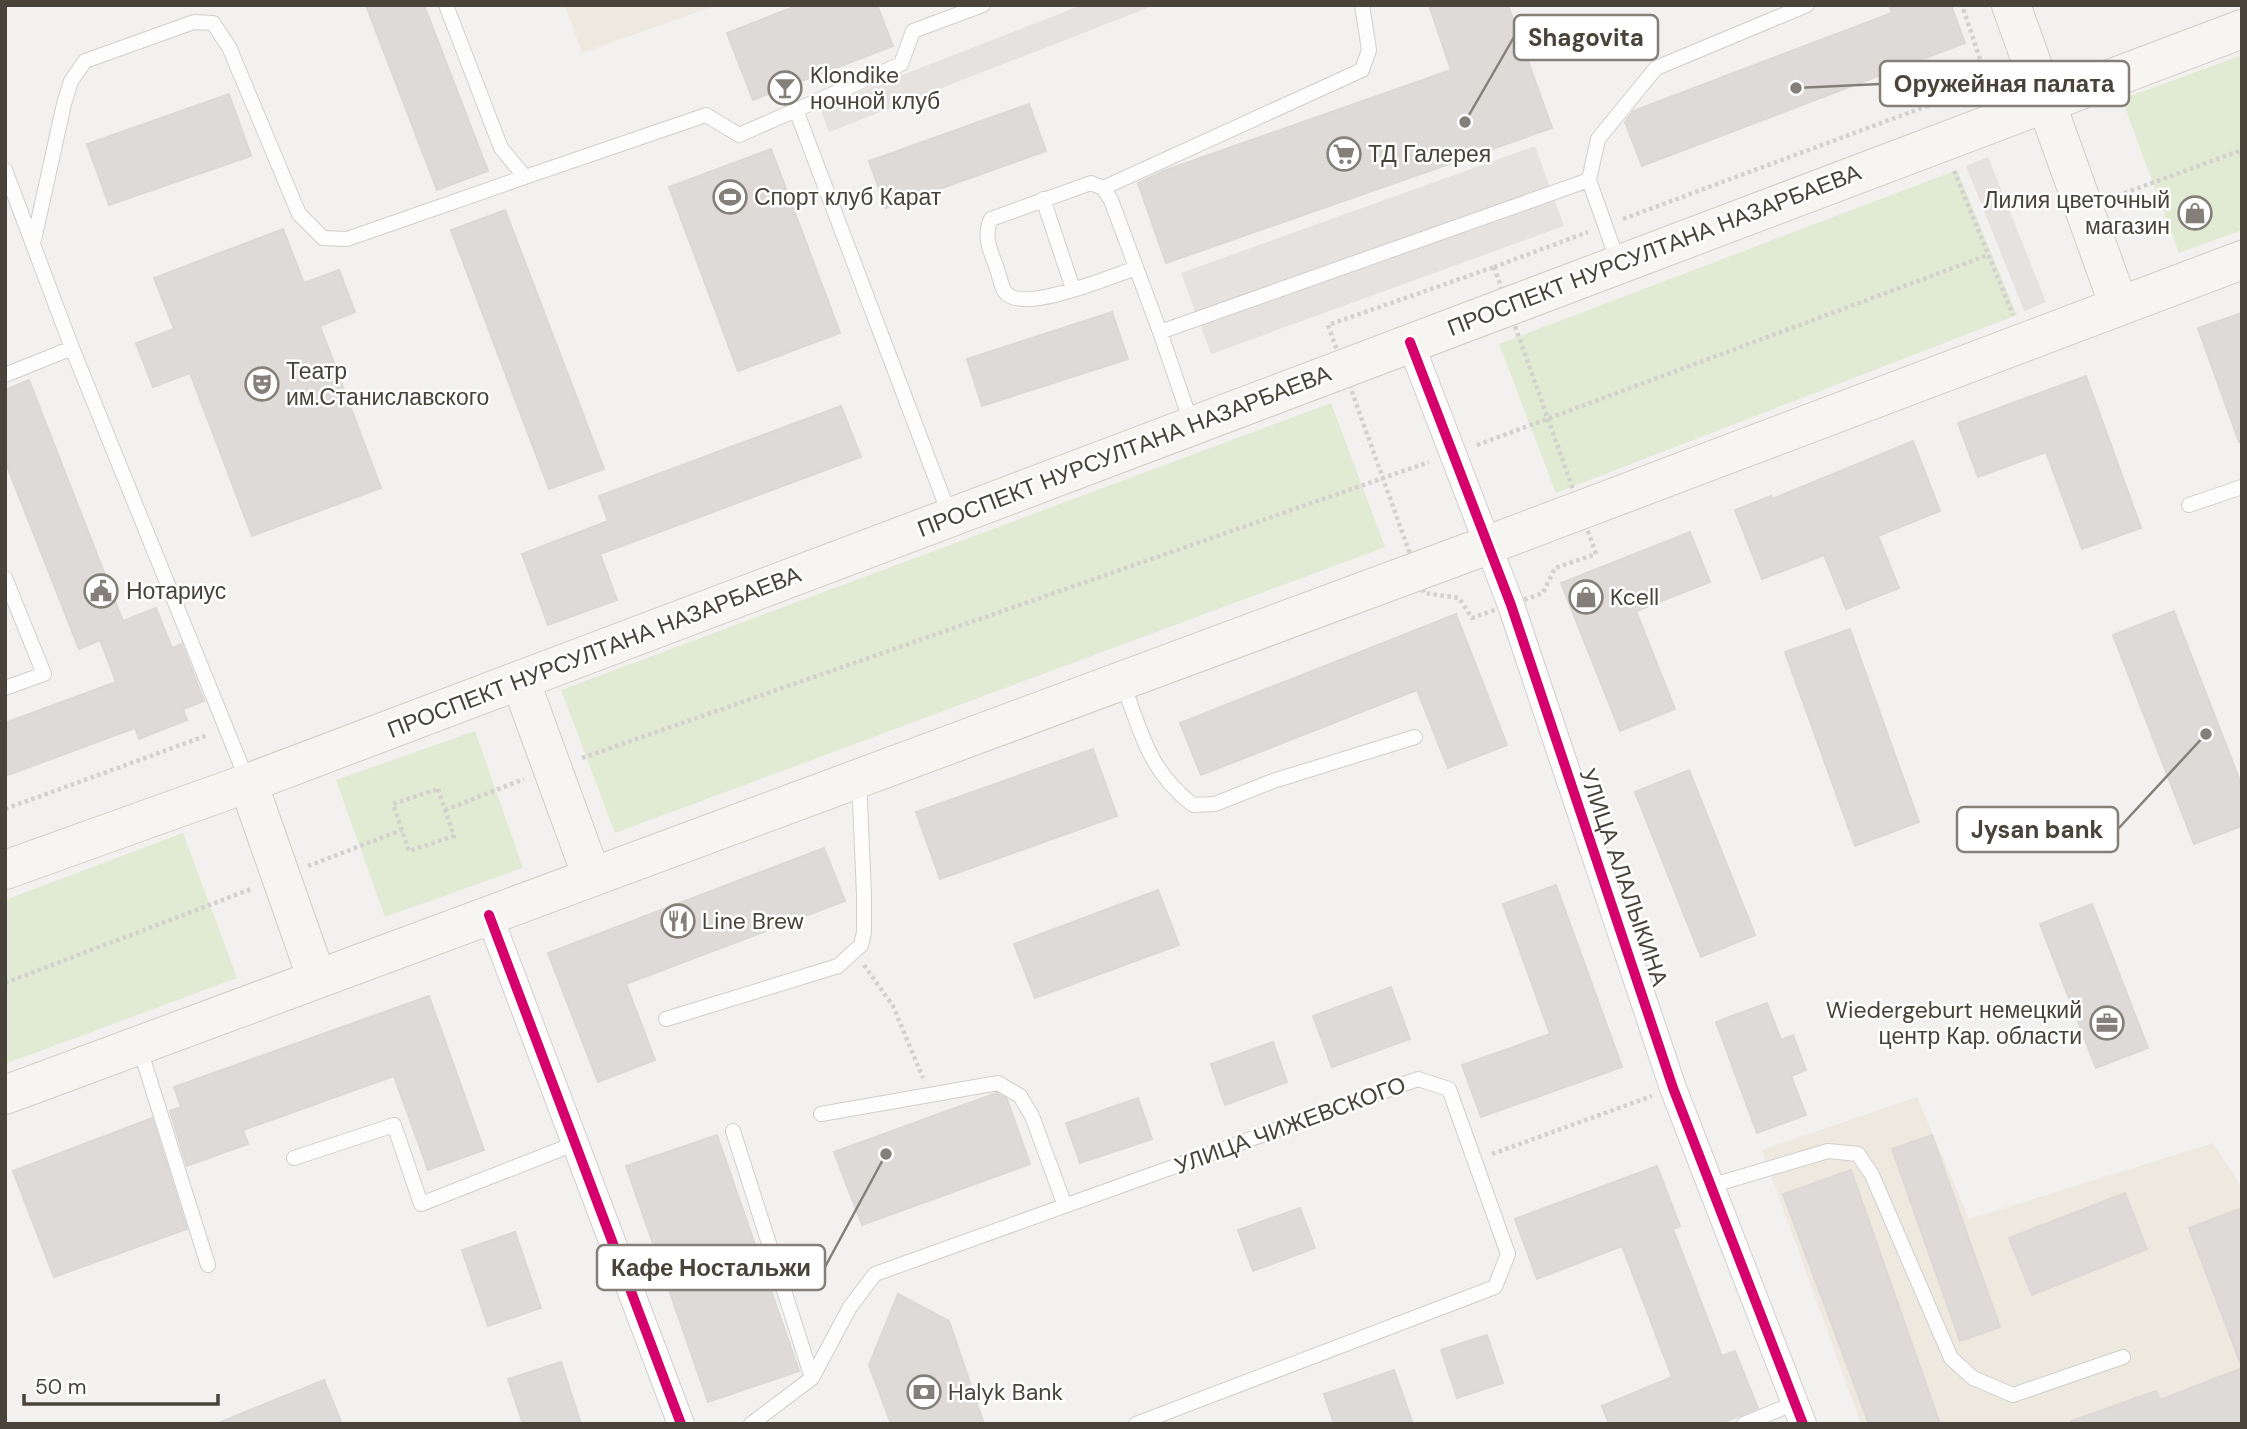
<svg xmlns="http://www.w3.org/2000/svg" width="2247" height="1429" font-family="'DM Sans',sans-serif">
<rect width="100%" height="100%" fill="#f3f1ef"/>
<path fill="#e5e2df" d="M1082,5h73l-326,127 -9,-25z"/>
<path fill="#ede9df" d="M565,5h152l-135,48z
M1917,1097l52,122 244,-76 29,45v236h-381l-99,-274z"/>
<path fill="#e1ead2" d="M2242,55v175l-63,23 -57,-154z
M1957,170l60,145 -461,178 -57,-149z
M1331,403l54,144 -770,286 -54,-143z
M475,731l48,137 -138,49 -49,-137z
M183,833l54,145 -232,86v-164z"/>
<path fill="#e5e2e0" d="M1535,146l29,80 -353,128 -30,-81z
M1988,157l58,145 -22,9 -58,-145z"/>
<path fill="#dddad7" stroke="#dbd8d5" stroke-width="2" d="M366,5h58l64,166 -51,19z
M799,5h78l16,41 -140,54 -26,-67z
M1429,5h79l44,123 -386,135 -28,-80 28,-13 285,-100z
M1889,5h62l14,38 -323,123 -17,-44 8,-11 259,-98z
M229,94l22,62 -142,49 -22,-61z
M1029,104l17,47 -160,57 -17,-47z
M771,149l69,184 -102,38 -69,-184z
M505,210l99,259 -55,20 -98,-259z
M283,229l21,54 35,-13 16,42 -35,14 61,162 -129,48 -62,-163 -37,14 -17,-44 38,-14 -20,-51z
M1112,312l16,47 -146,47 -15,-47z
M2242,313v129h-3l-41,-114z
M2086,376l55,152 -59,21 -36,-97 -68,25 -20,-54z
M29,380l94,241 33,-13 16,40 10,-4 22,57 -21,8 4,11 -48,19 -4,-11 -130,48v-53l111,-41 -16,-42 -21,9 -74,-188v-71z
M841,406l20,51 -261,97 17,46 -69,25 -26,-71 86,-33 -9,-25z
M1913,441l27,70 -62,25 21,52 -53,21 -22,-54 -62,24 -27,-69 36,-14 1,3z
M1690,532l20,50 -74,29 39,98 -55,22 -59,-148z
M2174,611l68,175v40l-48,18 -81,-209z
M1456,614l51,131 -59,23 -31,-78 -216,85 -21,-52z
M1850,629l69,193 -64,24 -70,-194z
M1093,749l24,67 -177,63 -24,-67z
M1689,770l66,165 -54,22 -66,-165z
M824,848l21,53 -219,83 29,76 -57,22 -50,-129z
M1556,885l66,182 -141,50 -19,-52 88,-31 -47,-130z
M1158,890l21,55 -144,53 -21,-54z
M2092,904l56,144 -52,20 -56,-144z
M1391,987l19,52 -78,28 -19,-51z
M429,996l55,154 -56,20 -34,-94 -151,54 5,14 -61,22 -17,-55 11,-4 -7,-20z
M1767,1003l14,37 12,-5 13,35 -15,6 15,39 -49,18 -41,-111z
M1273,1042l14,40 -62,23 -14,-41z
M996,1093l11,6 23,65 -168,61 -28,-73z
M1138,1098l14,41 -72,24 -14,-40z
M152,1118l35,111 -133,48 -41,-106z
M717,1135l82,236 -91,31 -82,-236z
M1932,1135l68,192 -40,14 -68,-192z
M1657,1166l23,60 -7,3 49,127 13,-5 23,57 -38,16h-111l-7,-18 70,-29 -50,-131 -85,33 -22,-60z
M1851,1170l89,254h-71l-86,-230z
M2125,1193l22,56 -115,46 -23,-57z
M1300,1208l15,40 -62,23 -15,-41z
M2242,1208v153l-2,1 -51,-134z
M515,1232l26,76 -53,18 -26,-76z
M898,1294l51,27 35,103h-93l-22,-59z
M1487,1335l16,48 -46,15 -16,-48z
M561,1362l20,62h-58l-15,-45z
M2242,1368v56h-170l-1,-3 85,-30 4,9z
M1394,1370l19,54h-79l-10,-30z
M324,1380l18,44h-123l-1,-1z"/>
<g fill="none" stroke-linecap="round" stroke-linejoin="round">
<defs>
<path id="service" d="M446,5l55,143 24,29 181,-62 33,20 57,-25
M5,170l67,178
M1589,180l9,-41 58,-71 151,-63
M1103,188l259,-118 7,-20 -7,-45
M1043,199l30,90
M34,240l30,-136 7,-23 14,-20 109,-39 19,1 16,24 70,167 24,24 24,1 178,-62
M1136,268c-24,8 -114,47 -131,24 -4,-6 -6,-18 -9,-26 -6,-16 -13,-30 -5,-47l100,-36 12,5 8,12 49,132
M5,375l67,-27 175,432
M1192,425l-32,-93 429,-152 29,82
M2189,505l53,-18
M950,516l-154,-406 105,-46 12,-33 70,-26
M5,578l39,96 -39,14
M1123,683c18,50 26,88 70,122l22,-1 58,-23 142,-44
M666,1019l172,-53 23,-21 3,-13v-37l-5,-116
M139,1046l69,219
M821,1114l177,-31 22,13 12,20 33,90
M733,1131l79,247
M294,1158l100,-33 27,79 153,-60
M1710,1186l118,-35 30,3 14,21 79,183 22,20 40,17 110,-38
M751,1424l61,-46 38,-71 25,-33 543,-195 31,10 59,165 -13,33 -359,137
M1744,1424l51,-21"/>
<path id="minor" d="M1410,342l101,263 162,483 130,336
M489,915l192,509"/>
<path id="secondary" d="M2011,5l108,301
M520,680l72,197
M248,783l69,196
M5,870l243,-87 1994,-754
M5,1095l1483,-550 754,-285"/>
</defs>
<use href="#service" stroke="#d1cfcc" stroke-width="16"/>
<use href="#minor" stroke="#d1cfcc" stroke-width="28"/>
<use href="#secondary" stroke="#d1cec6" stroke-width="40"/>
<path stroke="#d3d1cd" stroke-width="4.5" stroke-dasharray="3.5 3.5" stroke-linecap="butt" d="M1954,171l59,144
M2111,198l131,-48
M1623,219l304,-113 54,-25 1,-16 -20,-60
M1494,267l102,287 -41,14 -12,25 -71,25 -13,-20 -35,-5 -96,-268z
M1494,267l94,-35
M1477,445l511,-190
M582,758l847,-296
M438,789l16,47 -45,15 -16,-47z
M5,809l203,-74
M445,810l79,-31
M308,866l94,-36
M864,965l29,41 30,72
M5,983l246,-94
M1492,1154l160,-58"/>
<use href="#service" stroke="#fdfdfd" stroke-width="14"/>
<use href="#minor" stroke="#fdfdfd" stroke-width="26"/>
<use href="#secondary" stroke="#f7f5f2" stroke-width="38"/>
<defs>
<path id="cycleway" d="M1410,342l101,263 162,483 130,336
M489,915l192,509"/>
</defs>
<use href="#cycleway" stroke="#fff" stroke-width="15"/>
<use href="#cycleway" stroke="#d6006c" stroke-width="10"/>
</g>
<defs>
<symbol id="bar-ring" viewBox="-11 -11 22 22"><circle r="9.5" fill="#fff" stroke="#848079" stroke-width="1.5"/><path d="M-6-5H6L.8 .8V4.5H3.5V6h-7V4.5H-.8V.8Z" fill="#848079"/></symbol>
<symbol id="supermarket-ring" viewBox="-11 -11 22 22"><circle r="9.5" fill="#fff" stroke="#848079" stroke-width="1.5"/><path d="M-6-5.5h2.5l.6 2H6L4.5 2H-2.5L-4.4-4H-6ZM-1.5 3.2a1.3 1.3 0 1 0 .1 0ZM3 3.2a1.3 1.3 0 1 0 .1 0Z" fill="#848079"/></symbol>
<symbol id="stadium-ring" viewBox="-11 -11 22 22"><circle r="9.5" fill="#fff" stroke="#848079" stroke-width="1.5"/><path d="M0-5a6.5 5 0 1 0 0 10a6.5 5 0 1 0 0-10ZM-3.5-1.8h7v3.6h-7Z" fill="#848079"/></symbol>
<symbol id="shop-ring" viewBox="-11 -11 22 22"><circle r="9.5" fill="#fff" stroke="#848079" stroke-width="1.5"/><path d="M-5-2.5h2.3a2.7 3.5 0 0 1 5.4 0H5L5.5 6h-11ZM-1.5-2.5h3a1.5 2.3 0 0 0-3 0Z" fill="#848079"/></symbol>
<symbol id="theatre-ring" viewBox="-11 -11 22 22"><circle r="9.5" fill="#fff" stroke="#848079" stroke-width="1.5"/><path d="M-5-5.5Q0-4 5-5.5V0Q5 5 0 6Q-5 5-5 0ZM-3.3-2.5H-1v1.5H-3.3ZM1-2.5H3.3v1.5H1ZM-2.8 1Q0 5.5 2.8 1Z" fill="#848079"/></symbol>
<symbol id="civic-ring" viewBox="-11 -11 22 22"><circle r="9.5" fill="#fff" stroke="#848079" stroke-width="1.5"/><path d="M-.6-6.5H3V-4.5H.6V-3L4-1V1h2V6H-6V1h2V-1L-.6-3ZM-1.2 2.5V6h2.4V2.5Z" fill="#848079"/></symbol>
<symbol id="restaurant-ring" viewBox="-11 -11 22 22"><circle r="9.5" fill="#fff" stroke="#848079" stroke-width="1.5"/><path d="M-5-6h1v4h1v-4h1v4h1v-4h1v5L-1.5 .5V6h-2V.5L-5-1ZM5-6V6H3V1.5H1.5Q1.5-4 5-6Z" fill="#848079"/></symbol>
<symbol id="office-ring" viewBox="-11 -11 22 22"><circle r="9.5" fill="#fff" stroke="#848079" stroke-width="1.5"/><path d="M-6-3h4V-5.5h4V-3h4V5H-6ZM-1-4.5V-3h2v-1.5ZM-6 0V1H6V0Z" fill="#848079"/></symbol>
<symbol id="bank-ring" viewBox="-11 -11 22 22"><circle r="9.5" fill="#fff" stroke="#848079" stroke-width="1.5"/><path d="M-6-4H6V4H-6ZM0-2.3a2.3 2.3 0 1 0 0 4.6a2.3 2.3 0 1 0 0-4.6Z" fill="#848079"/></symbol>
</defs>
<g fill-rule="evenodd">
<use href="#bar-ring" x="766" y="69" width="38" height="38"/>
<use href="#supermarket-ring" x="1325" y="135" width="38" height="38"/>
<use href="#stadium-ring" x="711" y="178" width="38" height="38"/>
<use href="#shop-ring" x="2176" y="194" width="38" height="38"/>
<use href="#theatre-ring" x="243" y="365" width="38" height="38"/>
<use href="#civic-ring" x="82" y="572" width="38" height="38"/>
<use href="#shop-ring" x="1567" y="578" width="38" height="38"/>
<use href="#restaurant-ring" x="659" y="902" width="38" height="38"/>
<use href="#office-ring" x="2088" y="1004" width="38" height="38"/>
<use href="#bank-ring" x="905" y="1373" width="38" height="38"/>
</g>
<g text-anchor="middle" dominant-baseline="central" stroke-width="5" stroke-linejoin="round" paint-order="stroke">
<g font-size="23" fill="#49433a" stroke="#fff" text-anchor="start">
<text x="810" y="75">Klondike<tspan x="810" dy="26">ночной клуб</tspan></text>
<text x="1368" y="154">ТД Галерея</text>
<text x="754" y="197">Спорт клуб Карат</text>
<text x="2170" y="200" text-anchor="end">Лилия цветочный<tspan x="2170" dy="26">магазин</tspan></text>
<text x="286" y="371">Театр<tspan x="286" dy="26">им.Станиславского</tspan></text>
<text x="126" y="591">Нотариус</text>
<text x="1610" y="597">Kcell</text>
<text x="702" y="921">Line Brew</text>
<text x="2082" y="1010" text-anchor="end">Wiedergeburt немецкий<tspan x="2082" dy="26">центр Кар. области</tspan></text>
<text x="948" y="1392">Halyk Bank</text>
</g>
<g font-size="23" fill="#49433a" stroke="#fff">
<text transform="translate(1654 250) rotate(-21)">ПРОСПЕКТ НУРСУЛТАНА НАЗАРБАЕВА</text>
<text transform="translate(1124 451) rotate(-21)">ПРОСПЕКТ НУРСУЛТАНА НАЗАРБАЕВА</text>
<text transform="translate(594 652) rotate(-21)">ПРОСПЕКТ НУРСУЛТАНА НАЗАРБАЕВА</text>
<text transform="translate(1624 877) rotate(71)">УЛИЦА АЛАЛЫКИНА</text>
<text transform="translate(1290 1125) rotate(-20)">УЛИЦА ЧИЖЕВСКОГО</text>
</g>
</g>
<path fill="none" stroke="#848079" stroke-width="2.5" d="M1465 122L1514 37M1796 88L1880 84M2206 734L2118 829M886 1154L825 1267"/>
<g fill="#848079" stroke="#fff" stroke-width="2.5">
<circle cx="1465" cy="122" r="7"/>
<circle cx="1796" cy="88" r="7"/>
<circle cx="2206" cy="734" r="7"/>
<circle cx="886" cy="1154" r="7"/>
</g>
<g fill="#fff" stroke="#848079" stroke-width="2.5">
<rect x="1514" y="15" width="144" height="45" rx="7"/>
<rect x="1880" y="61" width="249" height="45" rx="7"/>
<rect x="1957" y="807" width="161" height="45" rx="7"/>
<rect x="597" y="1245" width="228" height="45" rx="7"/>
</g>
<g font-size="24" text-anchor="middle" font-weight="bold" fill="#49433a">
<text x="1586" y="46">Shagovita</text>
<text x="2004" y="92">Оружейная палата</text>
<text x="2037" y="838">Jysan bank</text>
<text x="711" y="1276">Кафе Ностальжи</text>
</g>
<rect width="2247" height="1429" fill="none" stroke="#49433a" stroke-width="14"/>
<path d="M24 1394v10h194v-10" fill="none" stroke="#49433a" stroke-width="3.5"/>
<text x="35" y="1394" font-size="21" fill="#49433a" stroke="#ffffff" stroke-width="5" paint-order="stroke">50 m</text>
</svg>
